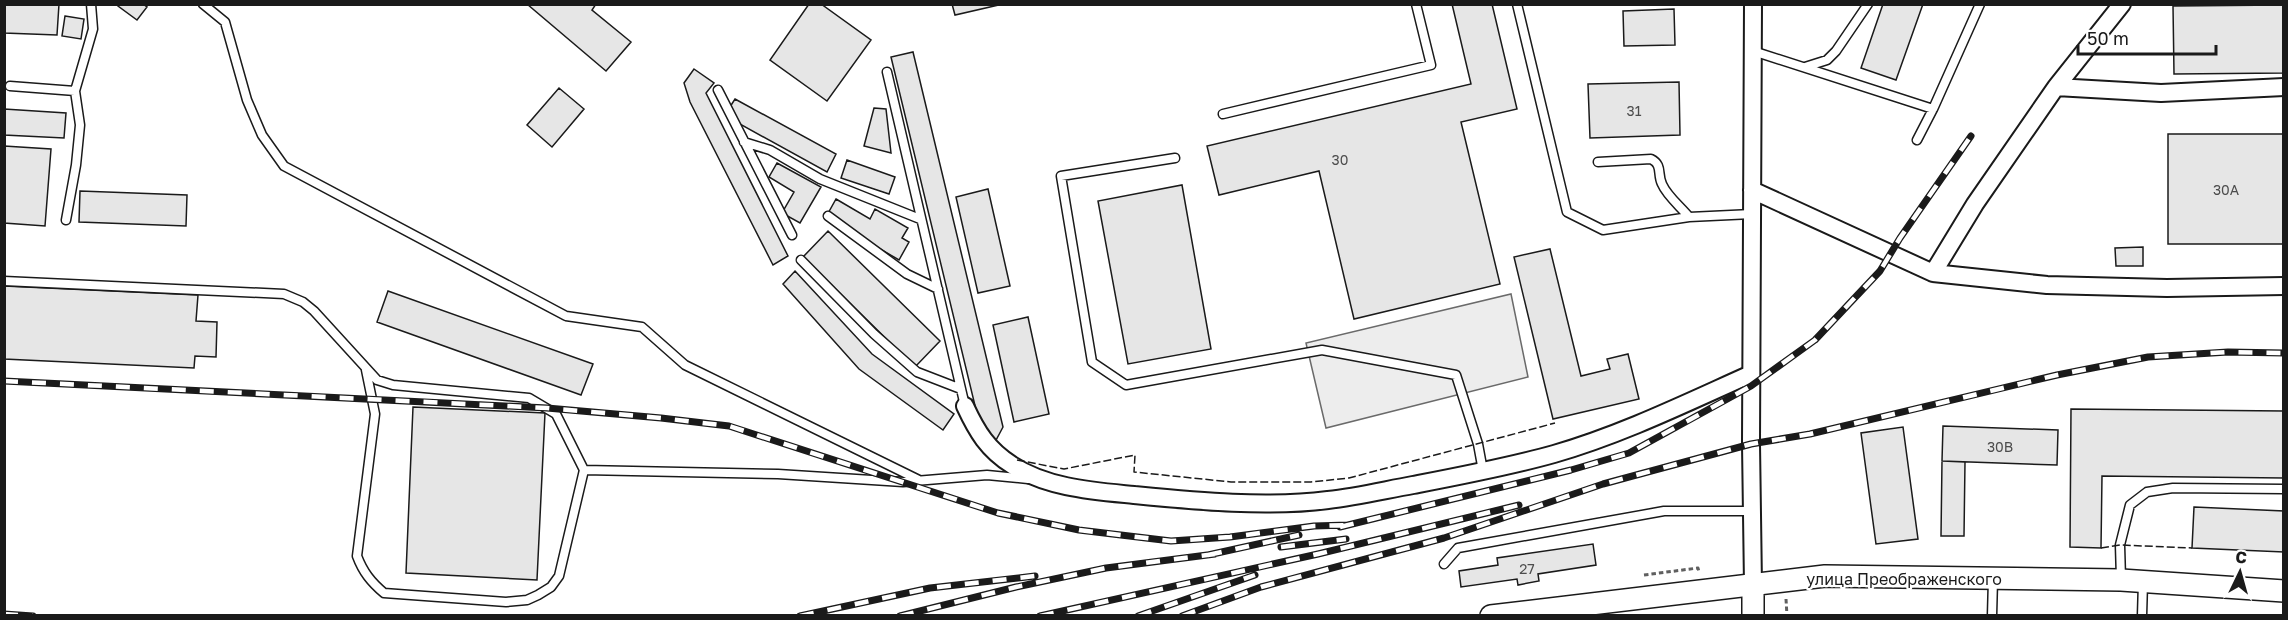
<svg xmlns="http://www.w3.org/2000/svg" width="2288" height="620" font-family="'Golos Text',sans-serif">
<rect width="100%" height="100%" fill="#fff"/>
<path fill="#ededed" stroke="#6a6a6a" stroke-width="1.5" d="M1511,294l17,83 -202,51 -20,-85z"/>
<path fill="#e6e6e6" stroke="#1a1a1a" stroke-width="1.5" d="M4,4h55l-2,31 -53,-2z
M119,4h24l4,3 -10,13 -19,-14z
M527,4h69l-4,6 39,32 -25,29z
M809,4h12l50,36 -44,61 -57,-41z
M952,4h51l-48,11z
M1452,4h40l25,105 -56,13 39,162 -146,35 -35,-148 -100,24 -12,-49 264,-62z
M1883,4h40l-27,76 -35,-12z
M2284,5v68l-110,1 -1,-68z
M1674,9l1,36 -51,1 -1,-35z
M65,16l19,3 -3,20 -19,-3z
M913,52l90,375 -8,15 -18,-28 -86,-357z
M694,69l20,14 -8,10 82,163 -15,9 -83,-163 -6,-19z
M1679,82l1,53 -90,3 -2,-54z
M559,88l25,21 -32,38 -25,-22z
M735,99l101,55 -9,18 -89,-49 -10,-13z
M874,108l12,1 5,44 -27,-7z
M4,109l62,4 -2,25 -60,-3z
M2168,134h116v110h-116z
M4,146l47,3 -6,77 -41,-3z
M847,160l48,17 -6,17 -48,-16z
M777,163l44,24 -21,36 -18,-10 12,-21 -25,-15z
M1182,185l29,164 -83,15 -30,-163z
M988,189l22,97 -32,7 -22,-96z
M80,191l107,4 -1,31 -107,-4z
M836,199l34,20 5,-10 33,19 -6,10 7,4 -10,18 -73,-43z
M828,231l112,110 -25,26 -112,-110z
M2143,247v19h-27l-1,-18z
M1550,249l31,127 29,-7 -3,-10 21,-5 11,45 -86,20 -39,-162z
M795,271l77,83 82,60 -11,16 -84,-61 -76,-85z
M4,286l194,9 -2,26 21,1 -1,35 -21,-1 -1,12 -190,-9z
M388,291l205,73 -12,31 -204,-73z
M1028,317l21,97 -35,8 -21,-97z
M413,407l132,6 -8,167 -131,-7z
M2071,409l213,2v67l-182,-2 -1,72 -31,-1z
M1943,426l115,4 -1,35 -115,-4z
M1903,427l15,112 -42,5 -15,-111z
M1942,461l23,1 -1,74h-23z
M2194,507l90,4v41l-92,-4z
M1593,544l3,21 -58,9 1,7 -21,4 -1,-6 -56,8 -2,-16 39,-6 -1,-7z"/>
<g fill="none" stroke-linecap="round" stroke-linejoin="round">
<defs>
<path id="service" d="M203,4l22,18 22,78 15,35 22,31 282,150 76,11 43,38 234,115
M1517,4l50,208 36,18 86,-13
M1753,51l180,58 47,-105
M1805,67l22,-7 9,-9 32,-47
M887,72l78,334
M10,86l65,5 18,-62 -2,-25
M718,90l74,145
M1223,114l208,-49 -15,-61
M1917,140l16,-31
M744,142l26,8 50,29 100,40
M1175,158l-114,18 31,186 34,23 196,-35 134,25 22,69 5,27
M1598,162l53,-3c12,6 6,15 11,25 5,12 19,23 27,33l63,-3
M828,216l79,58 31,15
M66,220l10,-55 4,-40 -5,-34
M801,260l73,74 43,38 44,17
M4,281l280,13 19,8 11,9 63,69 16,5 136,13 27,16 28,56 194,4 125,8 84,-7 41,4
M366,370l9,44 -18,142c6,16 14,26 27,37l122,9 21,-2 11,-5 13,-8 8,-11 25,-106
M1444,564l14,-16 206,-37h87
M2121,579l-1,-34 10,-40 17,-13 26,-4 111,1
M1992,616l1,-37
M2142,616l1,-34"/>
<path id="minor" d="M2056,87l66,-83
M1752,190l181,83 42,-69 81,-117 105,6 123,-6
M1933,273l114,12 120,3 117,-2
M965,406c12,26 23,44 47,59 35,23 82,26 122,30 62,6 132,13 194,5 29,-3 57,-10 85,-15 47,-9 95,-18 141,-31 69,-20 132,-51 197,-80
M1753,585l-2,-141 2,-440"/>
<path id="tertiary" d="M1753,585v31
M1491,616l334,-40 296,4 163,11"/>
</defs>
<use href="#service" stroke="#1a1a1a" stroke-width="11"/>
<use href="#minor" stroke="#1a1a1a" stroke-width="20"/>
<use href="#tertiary" stroke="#1a1a1a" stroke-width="24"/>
<path stroke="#5f5f5f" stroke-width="3" stroke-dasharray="4.5 3" stroke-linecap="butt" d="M1644,575l54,-7 1,4
M1786,599l1,17"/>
<use href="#service" stroke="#fff" stroke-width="8"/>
<use href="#minor" stroke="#fff" stroke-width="16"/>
<use href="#tertiary" stroke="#fff" stroke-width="21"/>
<defs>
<path id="rail" d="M4,381l543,27 114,10 68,8 269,87 81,17 92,11 59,-4 84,-11 34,-1
M1340,527l231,-57 58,-17 122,-67 64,-46 65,-69 20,-33 71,-102
M1281,547l65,-8
M1208,555l91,-20
M4,614l29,2
M800,616l130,-28 105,-12
M900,616l116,-29 90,-19 109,-14
M1040,616l278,-62 201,-49
M1138,616l117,-41
M1182,616l79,-29 183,-49 159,-54 148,-40 59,-10 247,-59 91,-18 80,-5 56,1"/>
</defs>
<use href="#rail" stroke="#1a1a1a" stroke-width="7"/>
<use href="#rail" stroke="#fff" stroke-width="4.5" stroke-dasharray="14" stroke-linecap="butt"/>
<path stroke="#1a1a1a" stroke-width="1.5" stroke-dasharray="8 3" stroke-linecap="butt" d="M1017,460l47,9 71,-14 -1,17 97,10h80l38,-4 206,-55
M2101,548l19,-3 72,3"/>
</g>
<g text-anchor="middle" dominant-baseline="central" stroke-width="4.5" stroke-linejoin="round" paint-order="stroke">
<g font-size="14" fill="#4d4d4d">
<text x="1634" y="110">31</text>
<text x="1340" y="159">30</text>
<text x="2226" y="189">30А</text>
<text x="2000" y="446">30В</text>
<text x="1527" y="568">27</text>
</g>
<g font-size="16" fill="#1a1a1a" stroke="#fff">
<text x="1904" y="579">улица Преображенского</text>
</g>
</g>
<rect width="2288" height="620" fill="none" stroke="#1a1a1a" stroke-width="12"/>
<g transform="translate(2240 572) rotate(5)" stroke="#ffffff" stroke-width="4.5" paint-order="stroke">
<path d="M0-4.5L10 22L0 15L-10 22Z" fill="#1a1a1a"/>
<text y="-9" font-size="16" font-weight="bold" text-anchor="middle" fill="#1a1a1a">С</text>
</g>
<path d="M2078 45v9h138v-9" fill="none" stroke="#1a1a1a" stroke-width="3"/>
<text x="2087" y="45" font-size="18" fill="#1a1a1a" stroke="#ffffff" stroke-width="4.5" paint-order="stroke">50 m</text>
</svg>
